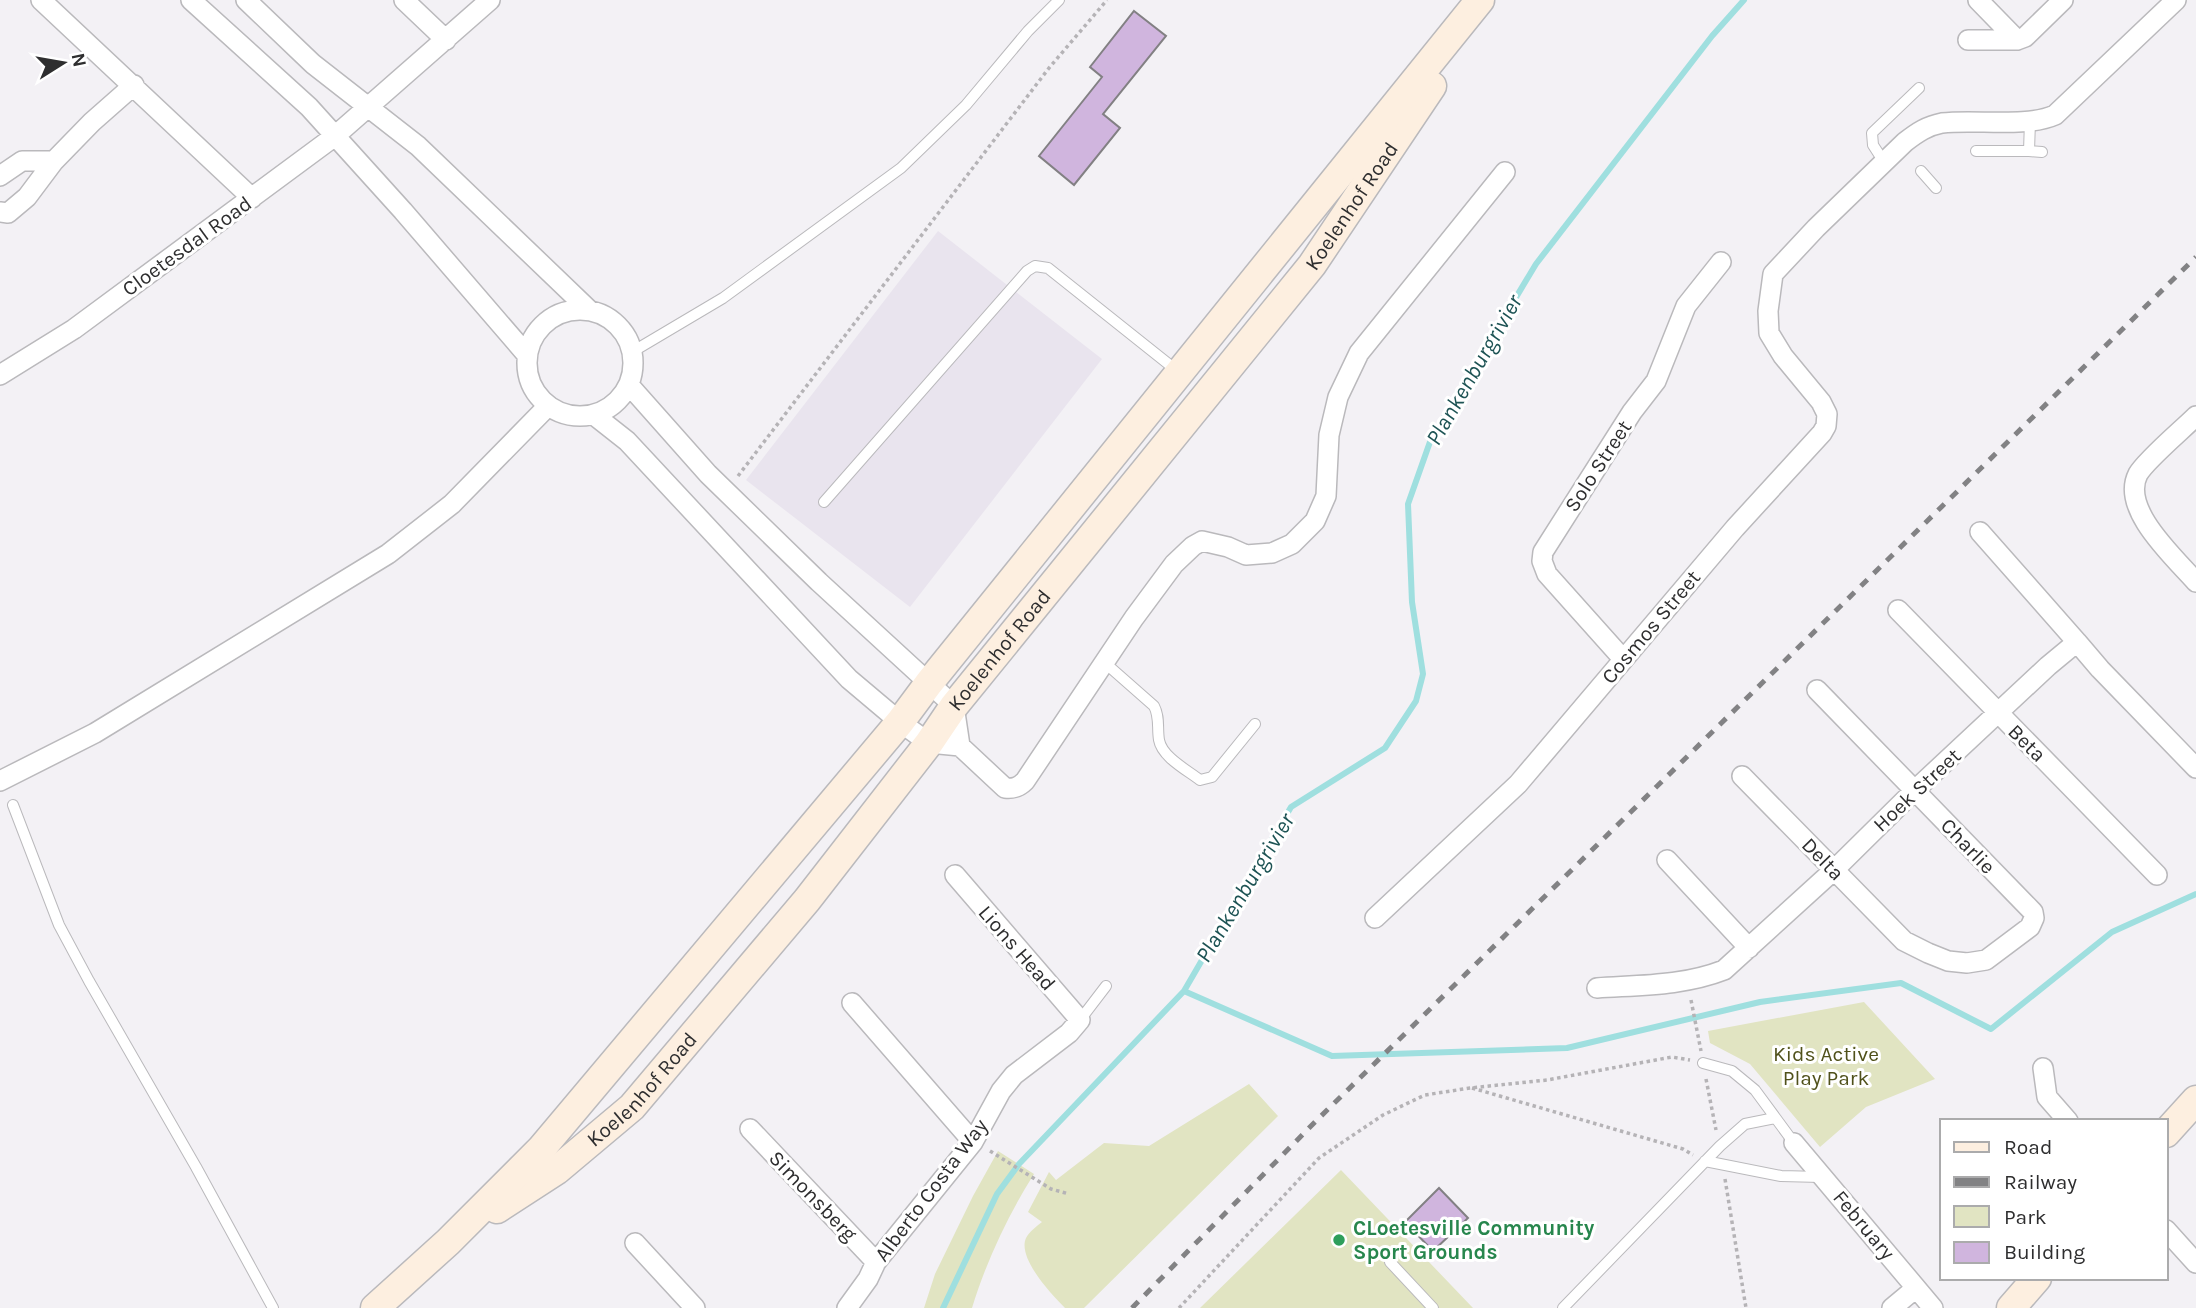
<svg xmlns="http://www.w3.org/2000/svg" width="2196" height="1308" font-family="Karla,sans-serif">
<rect width="100%" height="100%" fill="#f3f1f5"/>
<path fill="#e9e4ee" d="M938,231l164,128 -192,248 -164,-127z"/>
<path fill="#e1e4c2" d="M1864,1002l71,77 -69,28 -46,40 -70,-83 -40,-21 -2,-12z
M1249,1084l29,32 -194,192h-19c-13,-13 -48,-50 -39,-70 3,-6 11,-12 16,-16l-14,-10 21,-40 7,8 48,-37 45,3z
M998,1151l36,23c-26,41 -48,88 -62,134h-48l11,-34 38,-78z
M1341,1170l132,138h-273z"/>
<g fill="none" stroke-linecap="round" stroke-linejoin="round">
<path stroke="#9fdfdf" stroke-width="6" d="M1184,991l148,65 235,-8 193,-46 141,-19 90,46 121,-97 84,-38
M943,1308l54,-114 22,-30 165,-173 107,-184 94,-59 31,-47 7,-27 -11,-72 -4,-98 23,-65 105,-175 176,-228 32,-36"/>
</g>
<path fill="#d0b5de" stroke="#828083" stroke-width="2" d="M1134,11l32,25 -63,78 17,14 -46,57 -35,-29 63,-79 -12,-10z
M1439,1188l29,30 -35,33 -28,-29z"/>
<g fill="none" stroke-linecap="round" stroke-linejoin="round">
<defs>
<path id="lane" d="M2030,121l-1,30 13,1
M1976,151h53
M1884,162l-11,-17 -1,-12 47,-45
M1921,171l15,17
M632,352l91,-54 178,-130 65,-63 62,-74 31,-31
M824,502l203,-231 8,-5 13,2 128,102
M1104,662l50,44c6,11 3,22 5,34 3,17 28,30 41,40l12,-3 43,-53
M13,805l46,120 30,56 107,186 77,141
M1080,1020l26,-34
M1703,1063l29,8 23,19 39,53
M1705,1161l76,15 40,1
M1390,1262l43,46
M1563,1308l157,-162 25,-22 30,-6"/>
<path id="street" d="M41,0l211,198
M191,0l118,107 94,104 124,144
M246,0l67,64 105,82 171,164
M404,0l42,40
M1978,0l39,40
M1968,40h49l8,-3 38,-37
M0,176l22,-15h32
M0,212l8,1 19,-16 27,-36 38,-39 42,-37
M527 363a53 53 0 1 1 106 0a53 53 0 1 1-106 0Z
M0,375l74,-46 261,-193 155,-136
M629,385l79,89 111,108 135,124 6,40
M594,415l33,26 222,238 51,43 29,21 31,3 45,42c9,1 14,-1 20,-7l109,-163 40,-54 19,-18 9,-5 26,6 18,8 26,-2 20,-9 23,-23 11,-25 3,-61 9,-38 21,-44 146,-181
M2196,416c-13,13 -50,44 -58,58 -18,35 36,83 58,108
M1980,532l97,110
M1898,610l259,265
M1623,659l-76,-85 -5,-13 1,-9 89,-140 24,-31 30,-75 35,-44
M1742,776l162,165 24,12 20,8 19,2 19,-3 44,-33 4,-9 -1,-6 -216,-222
M0,781l95,-48 293,-179 64,-50 96,-98
M1667,860l82,88
M1375,918l143,-134 217,-256 87,-95 4,-7 1,-12 -6,-12 -38,-46 -14,-23 -1,-22 5,-37 43,-46 89,-86c13,-10 22,-16 37,-19 33,-4 84,5 113,-8l121,-115
M1597,988c43,-3 86,-2 127,-18l110,-100 80,-79 134,-125 29,-24 23,27 96,99
M852,1003l121,139
M2043,1068l4,29 21,24
M750,1129l126,133
M1794,1143l139,165
M2166,1230l30,33
M635,1243l60,65
M847,1308l21,-29 8,-17 97,-120 28,-51 13,-16 55,-42 11,-13 -125,-145
M1892,1308l24,-20"/>
<g id="secondary">
<path d="M2166,1133l30,-33"/>
<path id="s1" d="M497,1209l60,-39 75,-63 175,-207 122,-157 25,-37 358,-441 120,-179"/>
<path d="M375,1308l73,-66 93,-93 359,-427 29,-39 551,-683"/>
<path d="M2011,1308l26,-30"/>
</g>
</defs>
<use href="#lane" stroke="#bab9bc" stroke-width="12"/>
<use href="#street" stroke="#bab9bc" stroke-width="22"/>
<use href="#secondary" stroke="#bab9bc" stroke-width="31"/>
<path stroke="#b5b3b6" stroke-width="3.5" stroke-dasharray="3.5 3.5" stroke-linecap="butt" d="M738,476l311,-408 58,-68
M1691,1000l10,51
M1706,1079l10,51
M1472,1088l211,61 10,6
M990,1151l61,38 18,5
M1725,1179l21,129
M1179,1308l140,-150 64,-43 42,-20 45,-7 77,-8 125,-23 18,3"/>
<use href="#lane" stroke="#fff" stroke-width="10"/>
<use href="#street" stroke="#fff" stroke-width="19"/>
<use href="#secondary" stroke="#fdefe0" stroke-width="28"/>
<path stroke="#828284" stroke-width="5" stroke-dasharray="9 9" stroke-linecap="butt" d="M1132,1308l183,-186 881,-865"/>
</g>
<circle fill="#2e9e5b" stroke="#fff" stroke-width="2.5" cx="1339" cy="1240" r="7"/>
<g text-anchor="middle" dominant-baseline="central" stroke-width="6" stroke-linejoin="round" paint-order="stroke">
<g font-size="21" fill="#2e2e2f" stroke="#fff">
<text stroke="none"><textPath href="#s1" startOffset="1323">Koelenhof Road</textPath></text>
<text transform="translate(187 246) rotate(-36)">Cloetesdal Road</text>
<text transform="translate(1598 466) rotate(-57)">Solo Street</text>
<text transform="translate(1651 627) rotate(-50)">Cosmos Street</text>
<text stroke="none"><textPath href="#s1" startOffset="756">Koelenhof Road</textPath></text>
<text transform="translate(2027 743) rotate(45)">Beta</text>
<text transform="translate(1917 790) rotate(-43)">Hoek Street</text>
<text transform="translate(1968 846) rotate(46)">Charlie</text>
<text transform="translate(1823 859) rotate(46)">Delta</text>
<text transform="translate(1017 948) rotate(49)">Lions Head</text>
<text stroke="none"><textPath href="#s1" startOffset="189">Koelenhof Road</textPath></text>
<text transform="translate(931 1190) rotate(-53)">Alberto Costa Way</text>
<text transform="translate(813 1196) rotate(46)">Simonsberg</text>
<text transform="translate(1864 1225) rotate(50)">February</text>
</g>
<g font-size="21" fill="#50511b" stroke="#fff">
<text x="1826" y="1054">Kids Active<tspan x="1826" dy="24">Play Park</tspan></text>
</g>
<g font-size="21" font-weight="bold" fill="#27864d" stroke="#fff" text-anchor="start">
<text x="1353" y="1228">CLoetesville Community<tspan x="1353" dy="24">Sport Grounds</tspan></text>
</g>
<g font-size="23" font-style="italic" fill="#1d5354" stroke="#fff">
<text transform="translate(1474 370) rotate(-60)">Plankenburgrivier</text>
<text transform="translate(1245 888) rotate(-59)">Plankenburgrivier</text>
</g>
</g>
<rect x="1940" y="1119" width="228" height="161" fill="#ffffff" stroke="#ababac" stroke-width="2"/>
<rect x="1954" y="1142" width="35" height="10" fill="#fdefe0" stroke="#ababac" stroke-width="2"/>
<text x="2004" y="1154" font-size="21" fill="#2e2e2f">Road</text>
<rect x="1954" y="1177" width="35" height="10" fill="#828284" stroke="#ababac" stroke-width="2"/>
<text x="2004" y="1189" font-size="21" fill="#2e2e2f">Railway</text>
<rect x="1954" y="1206" width="35" height="21" fill="#e1e4c2" stroke="#ababac" stroke-width="2"/>
<text x="2004" y="1224" font-size="21" fill="#2e2e2f">Park</text>
<rect x="1954" y="1242" width="35" height="21" fill="#d0b5de" stroke="#ababac" stroke-width="2"/>
<text x="2004" y="1259" font-size="21" fill="#2e2e2f">Building</text>
<g transform="translate(63 63) rotate(79)" stroke="#ffffff" stroke-width="5" paint-order="stroke">
<path d="M0-5L12 26L0 18L-12 26Z" fill="#2e2e2f"/>
<text y="-10" font-size="19" font-weight="bold" text-anchor="middle" fill="#2e2e2f">N</text>
</g>
</svg>
